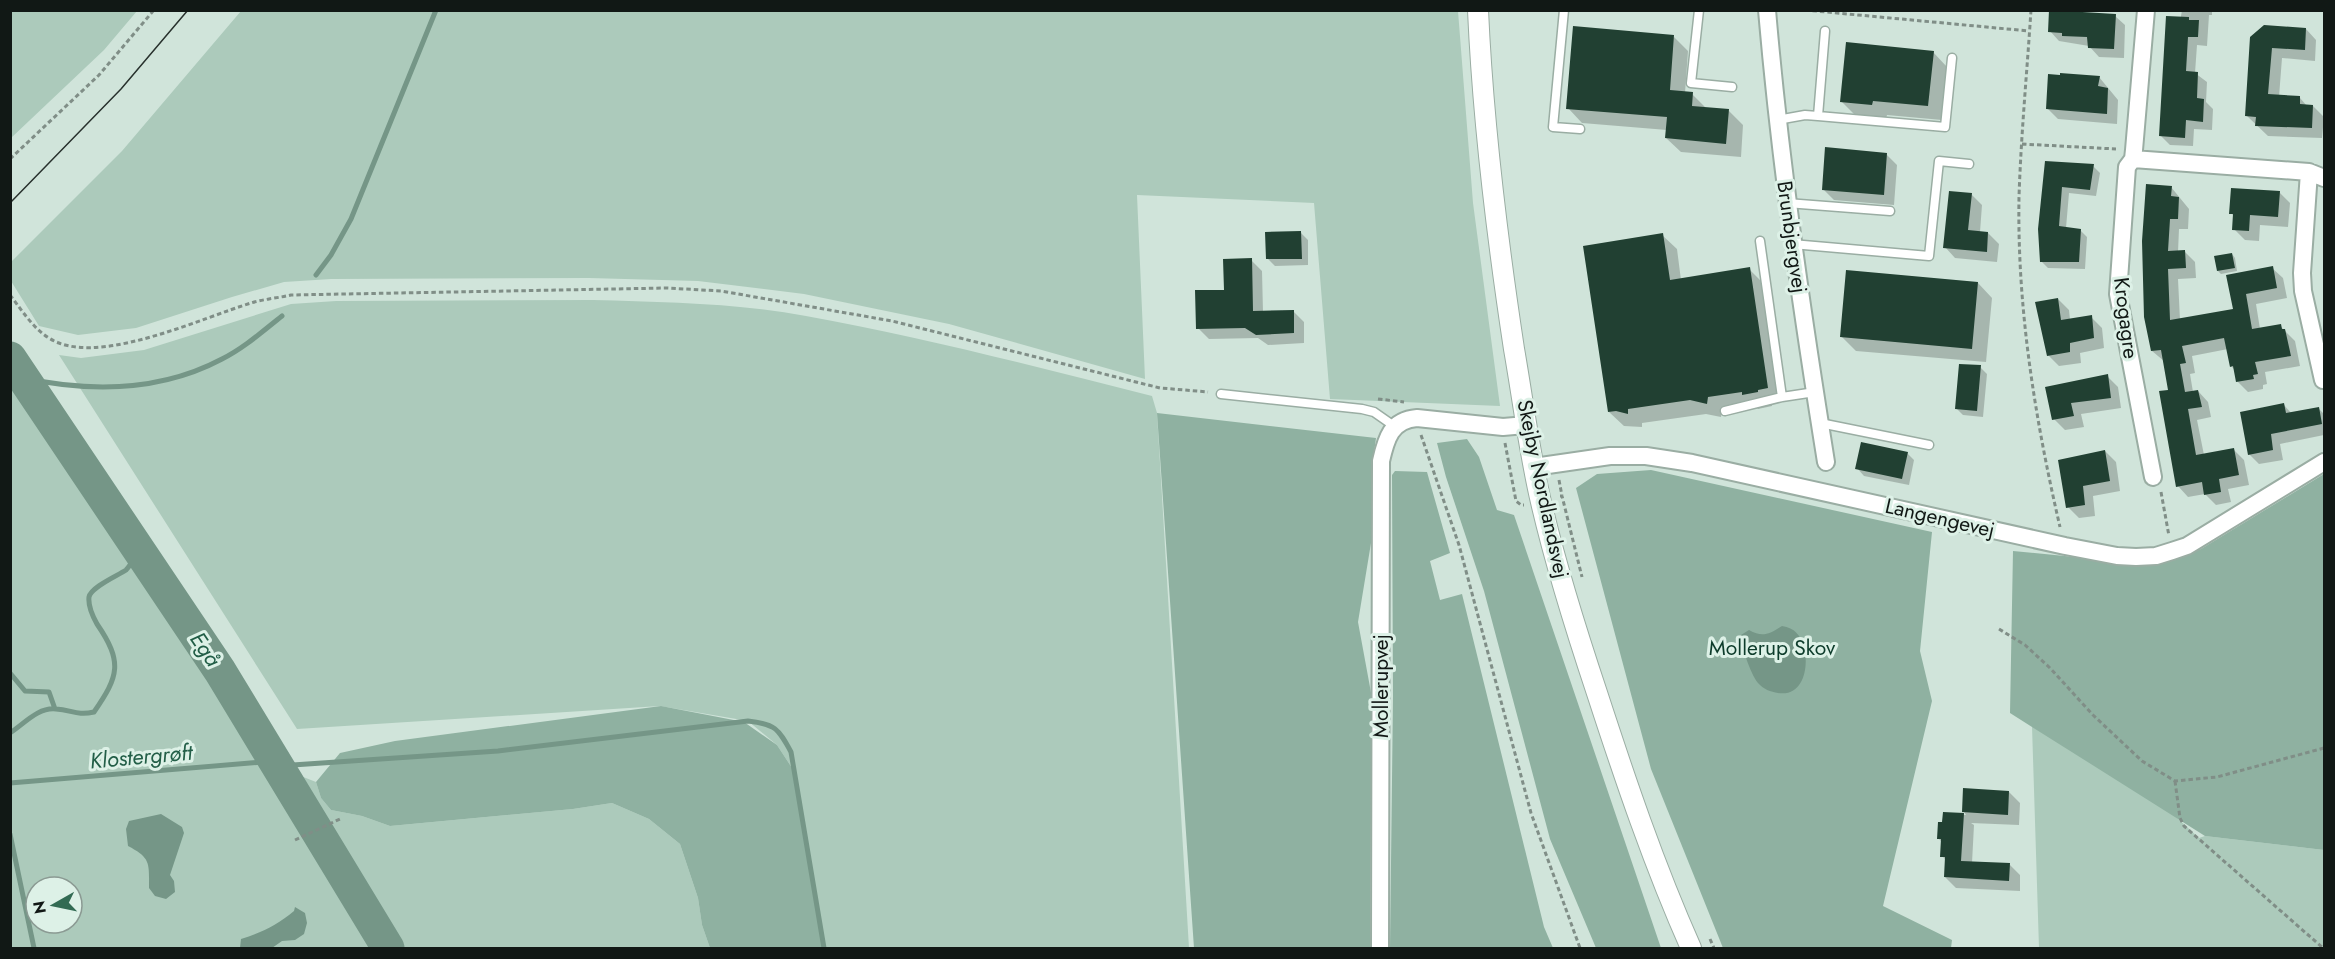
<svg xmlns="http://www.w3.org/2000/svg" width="2335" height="959" font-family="Jost,sans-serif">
<rect width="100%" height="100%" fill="#d0e4da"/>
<path fill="#accabb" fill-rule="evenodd" d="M11,10l126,1 -33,39 -93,88z
M241,11h1217l15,192 27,203 -170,-7 -16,-196 -177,-8 8,184 -196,-55 -145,-30 -106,-13 -109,-3 -258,1 -47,3 -52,15 -96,31 -58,7 -39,-9 -28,-45v-19l111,-111z
M593,300c71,2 142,3 213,16 116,21 231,51 346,80l5,17 32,535h-365l-30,-177 -17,-26 -29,-24 -88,-15 -363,23 -238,-374 22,3 63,-8 147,-46 45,-3z
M10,350l75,102 77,118 117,190 -1,7 38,15 5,16 10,12 31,6 28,10 183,-17 39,-6 37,16 31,25 18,54 4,27 8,23h-699zM36,887h36v36h-36z
M2032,726l143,90 24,22 6,-2 119,14v98h-285z"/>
<path fill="#8fb1a1" d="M1157,413l219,25 -5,37v68l-13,79 14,76 -2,250h-176z
M1467,439l12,18 18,53 17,5 147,433h-65l-46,-109 -66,-248 -38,-114 -9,-34z
M1651,470l281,62 -12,119 12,50 -49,205 69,34 -1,8h-228l-72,-179 -75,-281 21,-14z
M1395,471l32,1 23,81 -20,8 10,39 22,-6 82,333 9,21h-163l3,-252 -1,-221z
M2324,474v376l-119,-14 -195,-123 3,-162 142,14 46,-16z
M661,706l83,16 33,23 17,26 29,177h-113l-8,-23 -4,-27 -18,-54 -31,-25 -37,-16 -39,6 -183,17 -28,-10 -31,-6 -10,-12 -5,-16 24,-29 55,-12z"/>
<path fill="#759687" d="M1782,626c13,2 18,9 22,21 5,19 0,50 -26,46 -7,-1 -15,-4 -20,-10 -8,-10 -16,-35 -17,-48l8,-5c14,8 20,4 33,-4z
M161,814l21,13 2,6 -14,42 4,6 1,11 -9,7 -11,-3 -6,-8c0,-25 2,-30 -21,-42l-2,-17 3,-8z
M295,907l10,6 2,10 -3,11 -9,6 -13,1 -10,7h-32l1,-9c22,-7 36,-14 53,-28z"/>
<path fill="#0003" d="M2182,10h30v5h-3l-2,31 -10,-1 -2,28 12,9 -1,20 7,7 -1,21 -18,-1 -1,17 -23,-1 -9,-9z
M2115,16l10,9 -1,33 -25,-1 -10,-11 -30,-5 -9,-10z
M2306,29l10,11 -1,21 -33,-3 -3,39 21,1 7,8h6l11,11 -2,21 -54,-2 -21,-20 4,-78z
M1674,37l14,14 -3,42 7,1 15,15 22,2 14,14 -2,32 -60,-5 -15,-14 1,-8 -85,-7 -14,-15z
M1933,52l14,15 -5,53 -55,-5 -1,4 -30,-3 -15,-15z
M2099,77l19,23 -1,24 -59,-5 -11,-11z
M1886,154l11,11 -3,40 -60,-5 -11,-11z
M2046,163l47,3 7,7 -4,23 -27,-3 -3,35 14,2 7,7 -2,32 -37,-1 -7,-7z
M2171,187l18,22 -1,20h-9l-1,23h7l10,10 1,16 -18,1 2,41 54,-10 -6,-34 44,-8 11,10 4,20 -31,6 4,25 20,-3 15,15 5,25 -35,6 2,12 -4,1v4l-15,3 -11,-11 -2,-11 -4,-4 -3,-17 -36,7 3,17 -5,1 3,18 5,-1 10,11 3,15 -14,3 7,35 30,-5 10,10 5,25 -21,4 3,13 -15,3 -11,-11 -17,3 -10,-11 -8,-95 -6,-30 -12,-10z
M2279,192l11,11 -2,24 -28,-2 -1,16 -14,-1 -11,-11 1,-12 -4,-4z
M1971,194l11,11 -2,27 8,1 11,11 -2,18 -42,-4 -10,-11z
M1301,233l7,7v25l-33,1 -7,-7z
M1662,235l15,14 4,31 68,-11 15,15 18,118 -10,2v2l-14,3 -2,-3 -34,5 -1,6 -15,-3 -64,9v4l-18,-1 -15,-14z
M2232,254l3,4 2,13 -16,3 -3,-3z
M1251,260l11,11 1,41 30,-1 11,11v21l-36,2 -10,-7 -49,1 -11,-11z
M1978,283l14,15 -6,64 -130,-11 -15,-15z
M2058,299l11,11 1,10 21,-3 11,11 2,20 -24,5 1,10 -22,3 -11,-11z
M1980,367l7,7 -4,43 -20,-2 -7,-7z
M2107,376l11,11 3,21 -40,6 3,13 -19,3 -11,-11 -7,-31z
M2284,405l8,9 27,-5 5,5v21l-44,9 3,16 -24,4 -10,-10z
M2105,451l11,11 4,29 -27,5 2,20 -16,2 -11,-11z
M1907,453l7,7 -5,25 -45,-9 -7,-8z
M2009,792l11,11 -1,22 -48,-2 3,2 -2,38 38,2 10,10v16l-64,-3 -11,-11 1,-17 -4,-4v-14l-3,-3 5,-25 22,1 -2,-3z"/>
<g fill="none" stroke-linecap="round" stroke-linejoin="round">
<path stroke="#759687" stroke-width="5" d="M316,275l15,-20 20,-36 85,-209
M23,378c66,14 137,14 199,-19 22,-11 41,-28 60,-43
M10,673l15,18 24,1 6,17
M10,733c14,-9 28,-26 46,-24 16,1 21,7 38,3 25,-36 29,-50 3,-88 -4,-7 -9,-18 -8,-27 2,-10 28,-21 37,-27 5,-5 9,-13 13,-19
M278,766l220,-15 250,-30c27,3 30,7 43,31l33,196
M10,783l265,-22
M10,834l24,114"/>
<path stroke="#759687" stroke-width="33" d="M10,358l210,313 168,277"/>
</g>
<path fill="#214032" d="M2049,10l67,4 -2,35 -26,-1 -1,-11 -25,-1v-3l-14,-1z
M2166,16l23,1v3h10l-1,17h-10l-2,34 12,1 -1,26 7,1 -1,23 -17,-2 -1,18 -26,-2z
M2264,25l42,3 -1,22 -33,-2 -4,46 32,2v8l13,1 -1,23 -57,-2 1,-9 -11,-1 5,-79z
M1573,26l101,9 -4,55 23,2 -1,14 37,3 -3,35 -61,-6 2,-21 -101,-8z
M1846,42l88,9 -6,55 -55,-5 -1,4 -32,-3z
M2060,73l40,3 -2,10 10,2 -1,26 -61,-5 2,-35 12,1z
M1825,147l62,6 -3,42 -62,-5z
M2045,161l49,3 -4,26 -28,-3 -3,39 22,3 -2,33h-39l-2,-33z
M2146,184l26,2 -1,10 8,1 -1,22h-8l-2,32 17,-1 1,18 -18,1 2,51 63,-11 -7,-34 47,-9 4,22 -31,6 6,35 29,-5 1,5h3l6,27 -36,6 3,12 -5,1 1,4 -18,3 -3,-16 -3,1 -6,-29 -42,8 4,17 -6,1 5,28 13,-2 4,17 -14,2 8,46 38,-7 5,27 -20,4 2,13 -17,3 -2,-13 -26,5 -17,-96 9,-1 -7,-40 -10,1 -7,-34 -2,-76z
M2231,188l49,3 -2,26 -28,-2 -1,16 -17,-1 1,-16h-4z
M1949,191l23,2 -4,37 20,2 -1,20 -44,-4z
M1301,231l1,28h-36l-1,-27z
M1663,233l7,47 80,-13 18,121 -10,2v2l-16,3v-3l-34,5 -1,7 -17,-4 -62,9v5l-12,-3 -8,1 -25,-166z
M2232,253l3,15 -18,3 -3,-15z
M1252,258l1,53 41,-1v23l-38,2 -11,-7 -49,1 -1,-39h29l-1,-31z
M1846,270l132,12 -6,67 -132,-12z
M2058,298l3,22 31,-5 2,23 -24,5v9l-23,4 -12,-54z
M1959,364l22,1 -4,46 -22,-2z
M2108,374l3,24 -40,5 3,13 -22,4 -7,-33z
M2284,403l2,10 33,-6 3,17 -51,10 2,16 -25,5 -8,-43z
M1861,442l47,10 -6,27 -47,-10z
M2105,450l5,31 -27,5 2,19 -19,3 -8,-48z
M1963,788l46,3 -1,24 -46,-3z
M1943,812l21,1 -3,48 49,2 -1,18 -65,-4 1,-20h-5l1,-18h-4l1,-17h4z"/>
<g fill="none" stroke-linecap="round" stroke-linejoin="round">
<defs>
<path id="service" d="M1564,10l-11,117 27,2
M1699,10l-8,73 41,4
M1818,116l127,11 7,-69
M1777,120l28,-5 13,1 7,-85
M1787,203l103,8
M1760,241l22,156 33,-5
M1792,244l137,12 10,-95 30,3
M1221,394l141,15 12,3 20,14
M1725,411l57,-14
M1820,423l109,22"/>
<path id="minor" d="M1767,10c13,152 35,302 59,452
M2146,10l-12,140 -1,9 -6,8 -9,127 35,183
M2133,159l176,13 15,6
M2309,172l-7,101 1,18 20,89
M1534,467l76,-11h36l46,7 373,83 52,10 19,1 20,-1 16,-5 15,-5 137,-84
M1380,948l1,-487c5,-22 10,-41 36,-43l86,9 24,-2"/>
<path id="tertiary" d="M1478,10c5,114 19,227 36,339 9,51 15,102 27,153 15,65 35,128 56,191 28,86 57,172 94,255"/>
</defs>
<use href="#service" stroke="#9aada3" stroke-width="11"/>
<use href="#minor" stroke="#9aada3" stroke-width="20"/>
<use href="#tertiary" stroke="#9aada3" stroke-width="22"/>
<path stroke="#808e87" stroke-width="3" stroke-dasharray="4.5 3" stroke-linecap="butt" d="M1805,10l224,21
M2031,10c-4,62 -10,125 -12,187 -2,111 16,222 41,330
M2022,144l94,5
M10,159l89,-84 55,-65
M10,295c14,18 27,40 49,48 49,19 143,-25 192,-40 13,-4 27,-5 40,-8l376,-7 54,3 171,30 268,67 48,4
M1378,399l26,3
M1421,435l38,110 72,268 49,135
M1505,443l11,58 5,4h3
M1559,480l3,16
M2161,492l8,44
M1560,496h2l20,81
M1999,629l26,16 25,23 43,47 49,46 33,20 42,-4 107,-29
M2175,781l5,37 4,8 139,122
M295,840l45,-21
M1710,939l4,9"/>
<use href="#service" stroke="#fff" stroke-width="8"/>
<use href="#minor" stroke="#fff" stroke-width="16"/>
<use href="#tertiary" stroke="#fff" stroke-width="20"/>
<path stroke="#28312d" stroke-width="1.5" d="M10,203l111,-114 67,-79"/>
</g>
<g text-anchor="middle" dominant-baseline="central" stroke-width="6" stroke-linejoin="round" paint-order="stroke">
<g font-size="21" fill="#111815" stroke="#ddf1e7">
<text transform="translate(1792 237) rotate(82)">Brunbjergvej</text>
<text transform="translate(2126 318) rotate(83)">Krogagre</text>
<text transform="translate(1543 489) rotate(78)">Skejby Nordlandsvej</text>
<text transform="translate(1940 518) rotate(13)">Langengevej</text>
<text transform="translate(1381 686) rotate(-90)">Mollerupvej</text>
</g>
<g font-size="21" fill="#0d3c2b" stroke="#ddf1e7">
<text x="1772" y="648">Mollerup Skov</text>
</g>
<g font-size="22" font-style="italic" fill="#225e47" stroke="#ddf1e7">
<text transform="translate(206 649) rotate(56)">Egå</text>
<text transform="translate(141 756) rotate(-5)">Klostergrøft</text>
</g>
</g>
<rect width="2335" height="959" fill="none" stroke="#111815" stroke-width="24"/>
<g transform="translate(54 905) rotate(261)"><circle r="28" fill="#ddf1e7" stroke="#8b9a93" stroke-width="1.5"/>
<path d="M0-4.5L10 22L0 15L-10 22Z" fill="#326b53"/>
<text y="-9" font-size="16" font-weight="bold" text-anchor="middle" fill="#111815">N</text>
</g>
</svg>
